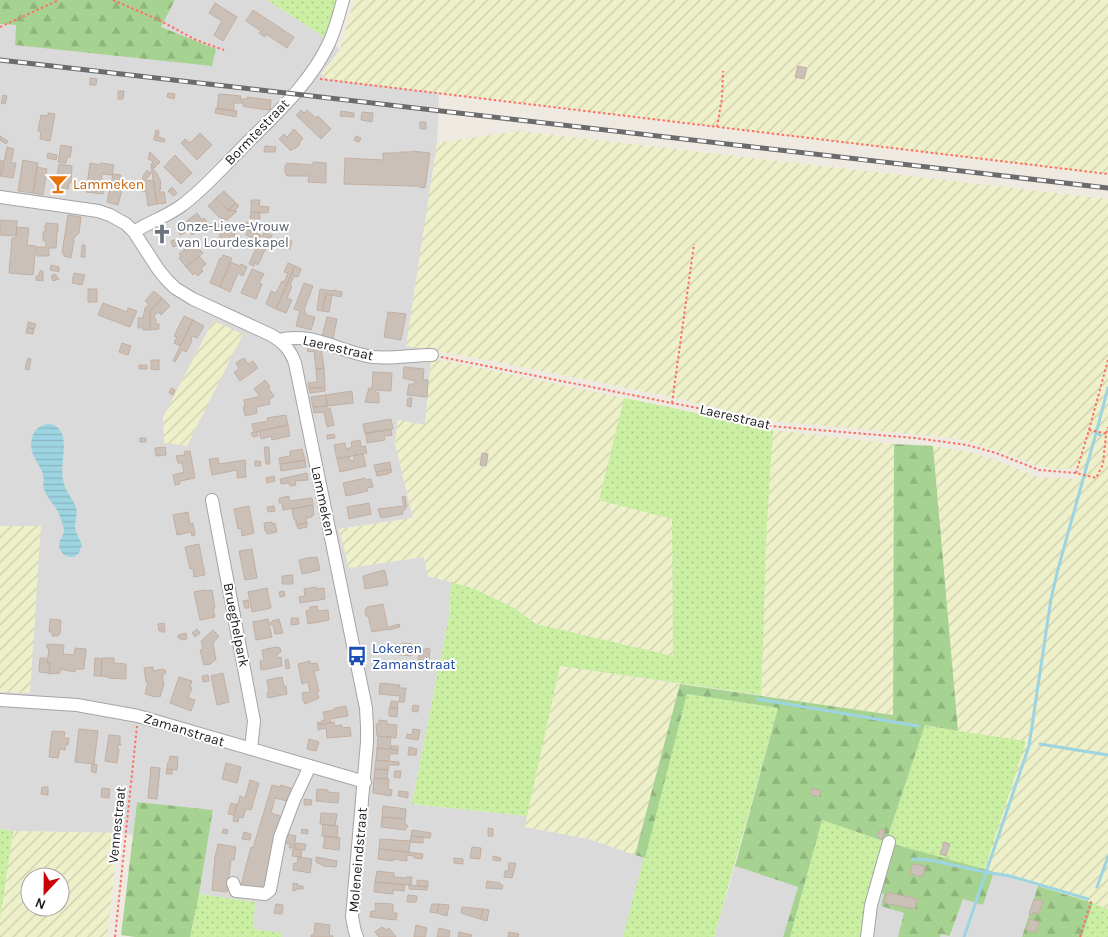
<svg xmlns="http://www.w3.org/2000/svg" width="1108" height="937" font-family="Karla,sans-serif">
<defs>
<pattern id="farmland-furrows" width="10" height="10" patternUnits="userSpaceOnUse" patternTransform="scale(1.25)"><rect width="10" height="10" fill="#eef0ca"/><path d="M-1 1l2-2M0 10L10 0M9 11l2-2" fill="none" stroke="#cccdad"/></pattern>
<pattern id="grass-dots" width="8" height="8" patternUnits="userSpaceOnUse" patternTransform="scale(1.25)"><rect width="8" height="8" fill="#caefa2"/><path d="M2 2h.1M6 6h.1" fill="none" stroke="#adcc8b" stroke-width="1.8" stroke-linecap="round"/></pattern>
<pattern id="forest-firs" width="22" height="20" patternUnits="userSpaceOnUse" patternTransform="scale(1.25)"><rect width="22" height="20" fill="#a7d392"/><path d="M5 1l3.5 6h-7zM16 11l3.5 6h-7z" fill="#8fb57d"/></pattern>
<pattern id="water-rules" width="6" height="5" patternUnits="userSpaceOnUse" patternTransform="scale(1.25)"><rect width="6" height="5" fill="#9dd4e1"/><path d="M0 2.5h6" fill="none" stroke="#87b6c1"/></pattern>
</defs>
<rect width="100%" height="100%" fill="#efeae1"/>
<path fill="#dbdada" d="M175,0h92l59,38 14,12 -19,24 6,5 112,13 -2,51 -30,202 26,5 -2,10 -6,65 -27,-5 -3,23 18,75 -74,11 10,38 75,-10 4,19 23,6 -2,34 -37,188 115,12 -1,11 63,12 56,19 -22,79h-341v-4l-29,-4 2,-27 -56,-8 14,-84 -76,-8 -4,33 -15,-2 -105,-2 -13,-2v-805l16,1 -1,20 201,4 -55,-22z
M735,866l63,21 -15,50h-69z
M994,872l44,14 -16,51h-82l1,-3 10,2 12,-38 20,7z
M872,890l12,4 21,19 -7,24h-34z"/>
<path fill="url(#farmland-furrows)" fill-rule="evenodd" d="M354,0h754v175l-781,-96 -6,-5 19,-24z
M519,131l589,68v710l-114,-37 -10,-1 41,-130 -67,-10 -25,-285 38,6 35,12 31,13 41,2 4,-9 -11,-2 -14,1 -24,-4 -22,-10 -56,-17 -181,-17 -20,-3 -82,-21 -191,-38 -75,-13 31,-203z
M213,321l30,13 -56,112 -23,-3 -1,-26z
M431,360l16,1 177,37 -25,102 73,18 1,138 -137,-32 -20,-15 -41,-20 -47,-13 -4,-19 -75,11 -10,-39 74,-11 -18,-75 3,-23 27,5z
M773,430l121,14 -1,271 -132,-20 6,-171z
M0,526h41l-11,167 -30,-1z
M560,666l120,18 -45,171 -46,-16 -64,-12z
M13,831l106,2 -12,104h-107v-17zM30,877h30v30h-30z"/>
<path fill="url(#grass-dots)" d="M267,0h69l-10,38z
M624,398l40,8 109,24 -6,94 -6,171 -201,-29 -33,150 -115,-12 37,-188 2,-34 24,7 41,20 20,15 137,32 -1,-137 -73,-19z
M687,694l91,14 -64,229h-91z
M925,725l33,6 68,10 -42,130 -98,-29 -22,95h-74l32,-117 64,22z
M0,829l13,2 -13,89z
M199,894l56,8 -2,27 29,4v4h-92z
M1093,903l15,6v28h-26z"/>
<path fill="url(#forest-firs)" d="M0,0h175l-14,27 55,22 -4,17 -197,-21 1,-20 -16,-1z
M894,444l39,2 25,285 -33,-6 -39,117 108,30 -11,33 -20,-6 -13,37 -9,-2 -1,3h-42l6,-24 -23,-7 3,-12 -12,-4 14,-48 -64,-22 -32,117h-7l15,-50 -63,-21 43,-158 -91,-14 -42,164 -10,-3 45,-171 213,31z
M137,802l76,8 -14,84 -9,43h-55l-14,-2z
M1038,886l55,17 -11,34h-60z"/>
<path fill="url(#water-rules)" d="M47,424c7,0 12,3 15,10 5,15 -2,30 1,46 2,12 11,19 13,28 2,6 -1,13 -1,19 1,7 5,12 7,18l-3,8 -5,4c-8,1 -15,-4 -15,-13 1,-5 5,-9 5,-14 -1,-6 -4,-13 -6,-18 -4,-8 -12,-15 -14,-23 -2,-5 1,-9 -1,-15 -6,-16 -16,-20 -10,-39 3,-7 7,-9 14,-11z"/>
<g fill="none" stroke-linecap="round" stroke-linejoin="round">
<path stroke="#9dd4e1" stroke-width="3" d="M1100,435l-4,-2 12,-45
M757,699l161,27
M1040,744l68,11
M912,859l18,1 55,12 25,4 78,23
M1097,887l11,-30
M964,937l65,-191 22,-147 7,-30 38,-136"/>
</g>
<path fill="#cbc0b7" stroke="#c2afa2" d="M215,3l22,14 -14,24 -9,-6 8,-14 -13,-8z
M253,10l41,27 -7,11 -21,-14 -1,3 -6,-4 2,-2 -15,-10z
M798,66l9,2 -3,11 -9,-2z
M90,78l7,1 -1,6h-6z
M118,91h6l-1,8h-5z
M168,93l7,1 -1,5 -7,-2z
M219,94l22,2 -1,3h7v-2l24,3 -1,10 -24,-3 -3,-1v-3h-9v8l-17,-2z
M3,95l4,1 -2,8 -4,-1z
M216,108l21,3 -1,6 -21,-4z
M301,110l3,3 -5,5 -3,-3z
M307,110l9,8 2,-2 13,13 -10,10 -22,-21z
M341,111l13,2v4l-14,-1z
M362,112l11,1 -1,9 -11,-2z
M48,113l7,1 -5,27 -10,-2 1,-8h-3l3,-16 7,1z
M420,122h6v7h-6z
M294,129l9,9 -4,5 1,1 -5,5 -1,-1 -3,3 -12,-12 5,-5 3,3z
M156,130l3,1 -1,6 7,2 -1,3 -10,-2z
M200,133l12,12 -15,15 -16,-17 4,-4 5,4z
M0,136l8,5 -2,3 -6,-4z
M356,136l5,2 -2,4 -5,-2z
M61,145l11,2 -2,10h-3l-1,6 -8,-1z
M265,146l11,1 -1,5h-11z
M7,147l7,2 -3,14h5l-3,15 -12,-2z
M412,151l18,2 -5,35 -6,-1v-1h-8l-67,-2 1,-26 38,2v-7h16v-1h13z
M150,152l10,10 -6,6 -3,-3 2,-4 -5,-2z
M48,153l9,2 -1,5 -9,-2z
M175,155l17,18 -11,11 -17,-17z
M0,160l4,1 -3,15h-1z
M23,160l15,3 -5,30 -15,-2z
M313,162l13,1v20l-18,-1 1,-6h-22l-2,-4v-6l2,-3 26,2z
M90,163l10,2 1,-2 13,2 -2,10 -10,-1 -1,7 4,1 -2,12 -17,-2z
M59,164l13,2 -1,17h-2l-1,6 -12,-2 1,-6h-1z
M151,166l7,9 1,4h1l1,5h-1l1,5 -2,1 1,2h4l2,11 -9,1z
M37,167l10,2 -4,26 -10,-2z
M147,170l4,3 -6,8 -3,-3z
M113,174l8,1 -3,14 4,1 -4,15 -11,-3z
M153,180l4,24 -9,2 -2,-15 -3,1 -1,-4 4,-1v-6z
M172,187l5,6 -3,3 -6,-5z
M224,191l12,12 -8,7 -12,-12z
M216,198l12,12 9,1 -10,9 -7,-2 -12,-12z
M251,200h9l-1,6 10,1 -1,6 -17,-1z
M236,203l3,3 -5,5 -6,-1z
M251,212l9,1v6l-10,-1z
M197,213l5,7 2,-2 3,4 -15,13 -9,-11z
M68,215l13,2 -2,16 -6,6 1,1 -3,18 -7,-2v-2l-2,-1z
M0,220l17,1 -1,15 -16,-1z
M247,222l6,1 -2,6 -6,-2z
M46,223l12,1v7h-1l-1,17h-7v8h-12v-9h9v-6h-3v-9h2v-7h1z
M215,223l6,2 -1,5 -7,-3z
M183,224l6,7 -9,4 -4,-8z
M17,227l12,1 -2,17 9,1 -3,29 -24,-2 3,-35h4z
M227,229l8,4 -1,4 -3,-2 -5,12 -9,-4 5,-13 3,1z
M248,230l13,5 -2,6 -13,-6z
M264,233l8,2 -1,4 -9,-3z
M177,239l1,2h3l1,3 -9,3 -2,-6z
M287,240l5,1 -2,8 -5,-1z
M259,241l8,4 -9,20 -3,-2 -1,3 -5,-2z
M82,245h3v12h-4z
M191,246l4,5 3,-3 5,5 -17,14 -7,-9 2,-2 -2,-2 6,-5 1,2z
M223,255l9,3 -12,29 -10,-4 10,-25 2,1z
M199,256l7,8 -5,5 2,2 -5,5 -3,-3 -2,2 -7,-8z
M230,262l10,4 1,-2 6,3 -4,9 -5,-3 -8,19 -10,-5z
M288,263l7,3 -19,43 -10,-5 5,-13 5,2 6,-12 2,1 4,-9 -4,-1z
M51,265l8,2v5l-9,-2z
M295,266l6,3 -3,8 -4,-1 -4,9 2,1 -5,12 5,2 -6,13 -10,-4z
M252,269l12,5 -5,9 3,1 -6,15 -15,-6z
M40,271h3v10l-7,-1v-4h3z
M74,273l11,2 -3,10 -10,-2z
M55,274l4,5 -6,2 -2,-5z
M304,283l9,3 -9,24 2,3v2l9,2 -4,13 -15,-4 4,-15 -6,-2z
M88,289h9v13h-9z
M320,289l12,2 1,-1 9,2 -1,5 -15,-3 -4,17 -5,-1z
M154,291l8,7 -12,13v19h-7v-2h-5v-10h5l2,-10 4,-4 -4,-3z
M326,294l6,1 -3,17 -7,-1z
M162,298l8,8 -9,9 -3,-3 -4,4 1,3h1v5h3v5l-9,1v-19z
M103,303l24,9 1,-4 9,3 -7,16 -32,-12z
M388,312l18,2 -5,26 -17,-3z
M184,316l9,4 -13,26 -6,-3 3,-6 -3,-1z
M327,317l10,2 -4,20 -11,-3z
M193,320l11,6 -7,12 -5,-2 -1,2 1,3 -6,11 -4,-2 -7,12 -2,-1z
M28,322l8,2 -2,5 -7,-2z
M27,328l7,1 -1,5 -7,-1z
M122,343l9,3 -3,9 -9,-3z
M307,344l14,3 3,21 -8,1 -2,-18 -6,1z
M28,358l3,1 -2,11 -4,-1z
M244,358l4,6 5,-3 5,7 -18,13 -6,-9 5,-3 -3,-6z
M151,360h8v10l-8,-1z
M139,365h8v4h-8z
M404,367l20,2 -1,11h5l-1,17 -20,-2 2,-11h5l1,-3 -12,-3z
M324,368l1,19 -16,1 -1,-5 9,-1 -1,-13z
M373,372l19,1 -1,18 -15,-1v3h3v10l-14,-1 4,-14h3z
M265,380l5,7 -2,1 6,8 -5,4 1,4 -14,3 1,6 -12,3 -2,-9h2l-1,-7 13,-3 2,-2 -5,-6z
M171,388l4,2 -2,5 -4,-2z
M309,388h16v3l-15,2z
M352,391l1,12 -26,3 -1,-11z
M326,395l1,11 -14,1 -2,-10z
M408,398h4l-1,9 -4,-1z
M327,406v3l3,-1 4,17 -7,2 -3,-15 -10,1 -1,-6z
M286,415l2,10 -34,7 -2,-8 16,-3 -1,-3z
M391,419l2,10 -28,5 -2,-10z
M288,425l2,11 -18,4 -1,-4 -10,3 -2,-8z
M391,429l1,6 -8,1 1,4 -18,3 -1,-10z
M257,432l1,4 -5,1 -2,-4z
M334,434l1,4 -8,1v-4z
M140,438h6v4h-6z
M360,440l1,7 4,-1 2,7 -30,6 -3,-14 11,-2 1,6 6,-2 -1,-5z
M165,447l1,8 -10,1 -1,-8z
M264,447h5l1,17h-4z
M302,449l3,11 -25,4 -1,-6 11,-2v-5z
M190,451l5,27 -15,3v3l-5,1 -2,-10 11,-3 -2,-9h-4l-2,-7 9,-1 -1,-3z
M482,453l6,1 -2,12 -6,-1z
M363,454l3,12 -26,6 -3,-13 12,-3 1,5 4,-1v-5z
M218,458l1,6 26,-4 1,5h-1l1,12 -9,1v-8l-25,5 -3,-16z
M305,460l1,7 -25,4 -1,-7z
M255,461h5l1,5h-6z
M390,462l1,7 -15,3 -2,-7z
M391,469l1,3 -4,1v1l-11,2 -1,-4z
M307,473l1,7 -13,1 1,4 -6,1 -1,-3 -8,1 -1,-5z
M274,476l1,5 -8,2 -1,-5z
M365,478l1,2 5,-1 2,8 -6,1 1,3 -22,5 -3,-13z
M289,496l1,5 22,-3 1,7 -30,5 -1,-7h-3v-4l1,-1z
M405,496l2,11h-2v3l-3,1 1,3 -22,4 -3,-9 26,-3 -2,-9z
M369,503l2,11 -22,5 -2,-12z
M313,505l1,10h-2v2l-6,1 1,5 -11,2v-5h-2l-2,-11z
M249,506l5,27 -12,3 -1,-8 -3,1 -4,-20z
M274,506l1,5 -7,1 -1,-5z
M188,512l2,12 3,-1 2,12 -3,1 -1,-4 -14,3 -4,-20z
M272,522v2l3,-1 2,9 -10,2v-3h-2l-1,-8z
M307,523v4l-9,2 -1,-4z
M199,544l6,31 -11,2 -1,-9 -3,1 -5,-22z
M252,549l5,29 -12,2 -6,-29z
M311,557v1l6,-1 3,13 -18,4 -3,-14z
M384,570l1,1 3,14 -23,4 -2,-13z
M293,575v9h-11v-8z
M316,587v2l8,-1 1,11 -25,4 -1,-6 6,-1 -1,-7z
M267,588l4,20 -19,4 -4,-20z
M205,590v1l7,-1 3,18 -2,1 2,8 -15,3 -6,-28z
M284,591l1,5 -5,1 -1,-5z
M248,600l1,8h-4l-2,-7z
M383,604l5,25 -16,3 -4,-16h-2l-1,-7h2v-2z
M317,606l1,5 10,-1 1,10 -21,4 -2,-13 4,-1v-3z
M291,618h7l1,6 -8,1z
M50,619l10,1v1h1l-1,13h-1l-1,2h-6v-4h-3z
M268,619l1,4 3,-1v-1l7,-2 4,14 -8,1 -2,-9h-4l3,12 -16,3 -3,-18z
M164,623l1,9h-4v-2l-2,1 -1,-7z
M399,624l1,3 -11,3v-3z
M197,629l3,4 -5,4 -3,-4z
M213,630l6,6 -6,7 3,17 -4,2 -1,2 -7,1 -4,-15 3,-1 -2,-8z
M186,633l1,6 -6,1v-2h-3v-3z
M402,643l10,1 -1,12 -18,-2 1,-10 8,1z
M47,644l17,1 -1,9 11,1 1,-7 11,1 -2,20h-8l-1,3 -15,-3v4l-11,1 1,-11h-3l2,-15h-2z
M276,647l4,1 1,4 -4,2 1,4 3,-1 1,9 -21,4 -1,-9 4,-1 -2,-10z
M426,648l4,1 -1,12 -11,-1 2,-11 5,1z
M40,658h6v4l4,1 -1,10 -10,-1z
M95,658l7,1 -1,17h-7z
M102,658h12v5l12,1v15l-17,-1v-1l-8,-1z
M288,659l2,9 -4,1 -1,-9z
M310,661v3l7,-1 2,7 -5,1 5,20 -2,1 2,6 -14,6 -3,-6 1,-1 -1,-4 8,-1 -2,-10 -6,2 -4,-20z
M153,667v4l10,-2 3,2 -1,3 -3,1 2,9 -4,13 -4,-1 -1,1 -10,-3 3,-12h-2l-2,-14z
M223,673l6,29 -12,3 -6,-29z
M208,675l1,6 -6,1 -1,-6z
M179,677l13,4 -2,6 2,1 -4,10 7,2 -4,11 -21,-8z
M282,677l2,9h2l1,8 -19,4 -1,-5 2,-1 -2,-12z
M380,683l20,2 -1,3h7l-2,14h-5l1,-6 -21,-2z
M391,701l7,1 -1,6h-7z
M413,705l6,1 -1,6 -6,-1z
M346,706l2,10 -18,3 1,4 -13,2 -1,-2 5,-1v-2h3l-2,-8 11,-2 1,-2z
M389,708h9l-1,9 -8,-1z
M379,720l8,1v3l10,1 -1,13 -19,-2 -1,-12h3z
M334,722l1,4 7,-1v3l8,-1 1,9 -24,2 -1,-10 -8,2v-5z
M79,729l19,2 -4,33 -19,-2z
M413,729l7,1 -2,10 -12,-2 1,-4 5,1z
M52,731l13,1 -1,6h5l-1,7 -2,-1 -1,6 -5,-1 -2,9 -9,-1z
M109,735l11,1v8h1v1h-3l-1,4h2l-2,14 -12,-2z
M378,736l13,1 -1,11h1v-2h7v4l-21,-2z
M309,739l10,3 -3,9 -9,-2z
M409,747l8,2 -1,6h-8z
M377,748l21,2v4h-8l-1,7 -13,-1z
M170,756l8,1 -1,13 -10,-1 1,-7h1z
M376,760l23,2v3h-10l-1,5 -13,-1z
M226,763l15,4 -4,16 -15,-4z
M92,764l5,1 -1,8 -4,-1v-1h-1z
M151,767l9,1 -3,31 -9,-1z
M167,769l5,1v4h-6z
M375,769l13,1 -1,9 -13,-1z
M395,771h6l-1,7 -6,-1z
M374,778l15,1 -1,10 4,1 -1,6 -18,-3z
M250,780l9,3 -8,27 -5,-1 -3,9 -4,-1 -1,5 -5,-1 4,-18 1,1 2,-8 5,2z
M272,785l8,2 1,-2 12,4 -2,6h-2l-2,6 -12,-3 -4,15 12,4 -20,74 -22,-6 10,-38 2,1z
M42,787h6v8l-7,-1z
M102,788l8,1 -1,9 -8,-1z
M812,788l9,3 -2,6 -9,-3z
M317,789l11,1v2l11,1 -1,10 -22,-2z
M399,791l9,1v6l-10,-2z
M304,799l8,1 -1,5h-7z
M231,803l6,2 -3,10 -6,-1z
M383,806l23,3 -1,10 -23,-2z
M321,813l16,1 -2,12 -15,-2z
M382,817l23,2v4l3,3 -3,4 -24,-3z
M323,824l15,2 -1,12 -15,-2z
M488,828l5,1v7h-5z
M223,829l5,1 -1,4 -5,-1z
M302,829l6,1v4l-7,-1z
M880,829l5,2 -3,8 -5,-2z
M412,830l19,3 -1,5 -19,-2z
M244,832l7,2 -1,6 -8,-1z
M286,834l10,2 -2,12h-5l1,-4 -6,-1z
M325,836l15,2 -1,12 -16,-2z
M411,836l12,1v6l-13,-1 -1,10 -30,-3 1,-10 30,2z
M944,842l6,2 -4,12 -6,-2z
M296,843l10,1 -1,6 -10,-1z
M218,844l18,3 -2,13h-3l-4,32 -15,-2 3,-33z
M472,847l9,1 -1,11 -10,-1z
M293,849l9,1 -1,7 -9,-1z
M379,849l44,5 -1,5 -8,-1v-2l-7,-1v6l-14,-2v2l-15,-2z
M493,856l8,2 -1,3 -7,-1z
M298,857l14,2 -2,14 -17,-3 1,-7 3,1z
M316,857l21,4 -1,6 -12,-1 -8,-4z
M454,858l9,1v5l-9,-1z
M509,863h7l-4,15 -8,-1 1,-6h3z
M912,864l13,2 -2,11 -13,-3z
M377,871l17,2v4l11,1 1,-1h6l-1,8 -36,-3z
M417,880l11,1v6l-11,-1z
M487,881l13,2v2h3l-1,4 -16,-1z
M375,882l30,3 -1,6 -11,-1v4l-19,-2z
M293,883l5,1v2h5v3h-7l-1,2h-2z
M409,885l18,2v3l-18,-1z
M887,892l30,7 -2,10 -31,-6z
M408,895l9,1 -1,6h-9z
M1034,899l9,2 -4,13 -6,-2v3l-4,-1z
M375,903l18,1v9h4l-1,7 -26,-3 1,-6h5z
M276,904l7,1 -1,9 -8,-1z
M432,904h7l-2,9 -7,-1z
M439,904l10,1 -2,11 -10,-3z
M462,907l21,2 -3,10 -19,-6z
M483,909l6,1 -2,11 -7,-2z
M1030,919l9,3 -3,11 -10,-3z
M315,923l15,2 -1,10 4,1v1h-22v-2h3z
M416,925l11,3 -2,9h-11z
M382,927l4,3 3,-2 7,9h-17l-4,-5z
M439,928l11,3 -1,6h-12z
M459,932l13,3 -1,2h-13z
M509,932l10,2 -1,3h-10z"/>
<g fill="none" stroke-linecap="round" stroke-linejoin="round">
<defs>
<path id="minor" d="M0,197l98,14 12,4 16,9 8,8 24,37 8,10 9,9 18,11 78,36c12,7 19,14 24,28l71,345 1,19v15l-15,175 3,15 2,5
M134,232c15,-10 32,-15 47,-26 21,-15 39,-36 58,-55 32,-33 70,-65 90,-108 6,-13 10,-28 14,-43
M279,340c33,-9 63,13 94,17 19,2 40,-2 59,-2
M212,500l42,221 -3,28
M0,700l77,5 61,11 227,66
M233,883l3,8 29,3 5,-4 10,-53 14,-37 16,-34
M867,937l4,-32 18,-63"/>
</defs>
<use href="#minor" stroke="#a4a4a4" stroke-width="14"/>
<path stroke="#ff6e63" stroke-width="2" stroke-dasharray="2.5 2.5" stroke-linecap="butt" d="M113,0l46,20 37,20 28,10
M0,27l59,-27
M320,79l788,95
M717,127l5,-29 1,-27
M441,357l266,53 63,16 145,12 52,7 29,8 43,17 37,3 20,5 7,-14 3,-30 2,-7
M672,403l22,-159
M1089,430l19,4
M1076,473l13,-43 19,-70
M115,937l22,-211
M1080,937l12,-38"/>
<use href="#minor" stroke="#fff" stroke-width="12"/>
<defs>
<path id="rail" d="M0,60l1108,128"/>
</defs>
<use href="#rail" stroke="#6b6b6b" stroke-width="5"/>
<use href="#rail" stroke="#fff" stroke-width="3" stroke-dasharray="9" stroke-linecap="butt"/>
</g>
<defs>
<symbol id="bar-bare" viewBox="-9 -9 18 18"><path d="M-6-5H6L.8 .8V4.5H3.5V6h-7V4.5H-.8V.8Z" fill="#e8710a" stroke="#fff" stroke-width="2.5" paint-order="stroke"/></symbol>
<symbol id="church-bare" viewBox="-9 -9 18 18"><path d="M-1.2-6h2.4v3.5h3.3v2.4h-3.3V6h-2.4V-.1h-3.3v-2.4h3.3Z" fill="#6b7280" stroke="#fff" stroke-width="2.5" paint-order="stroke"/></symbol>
<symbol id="bus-bare" viewBox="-9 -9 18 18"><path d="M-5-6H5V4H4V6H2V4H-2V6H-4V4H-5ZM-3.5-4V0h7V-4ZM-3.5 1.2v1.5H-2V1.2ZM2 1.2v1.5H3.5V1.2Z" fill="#1a4fb4" stroke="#fff" stroke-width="2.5" paint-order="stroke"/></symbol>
</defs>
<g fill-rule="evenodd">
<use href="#bar-bare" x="44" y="170" width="28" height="28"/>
<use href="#church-bare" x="148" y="220" width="28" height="28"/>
<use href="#bus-bare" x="343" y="642" width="28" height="28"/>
</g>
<g text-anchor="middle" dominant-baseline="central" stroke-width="4" stroke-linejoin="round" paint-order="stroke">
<g font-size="14" fill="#1d1d1d" stroke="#fff">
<text transform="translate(257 132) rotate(-46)">Bormtestraat</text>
<text transform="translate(338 348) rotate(13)">Laerestraat</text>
<text transform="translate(735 417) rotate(13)">Laerestraat</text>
<text transform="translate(323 501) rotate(78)">Lammeken</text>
<text transform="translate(236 625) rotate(79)">Brueghelpark</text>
<text transform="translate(184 730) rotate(17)">Zamanstraat</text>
<text transform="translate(117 825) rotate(-84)">Vennestraat</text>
<text transform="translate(358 860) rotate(-85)">Moleneindstraat</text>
</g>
<g font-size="14" fill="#c56008" stroke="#fff" text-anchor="start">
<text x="73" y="184">Lammeken</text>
</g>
<g font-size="14" fill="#5b616d" stroke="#fff" text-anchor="start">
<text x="177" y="226">Onze-Lieve-Vrouw<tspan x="177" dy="16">van Lourdeskapel</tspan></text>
</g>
<g font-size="14" fill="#164399" stroke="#fff" text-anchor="start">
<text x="372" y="648">Lokeren<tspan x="372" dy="16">Zamanstraat</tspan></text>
</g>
</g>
<g transform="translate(45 892) rotate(202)"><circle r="24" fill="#ffffff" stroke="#a5a5a5"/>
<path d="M0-4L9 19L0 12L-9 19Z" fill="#ca0006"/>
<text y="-8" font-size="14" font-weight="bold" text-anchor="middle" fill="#1d1d1d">N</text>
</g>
</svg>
